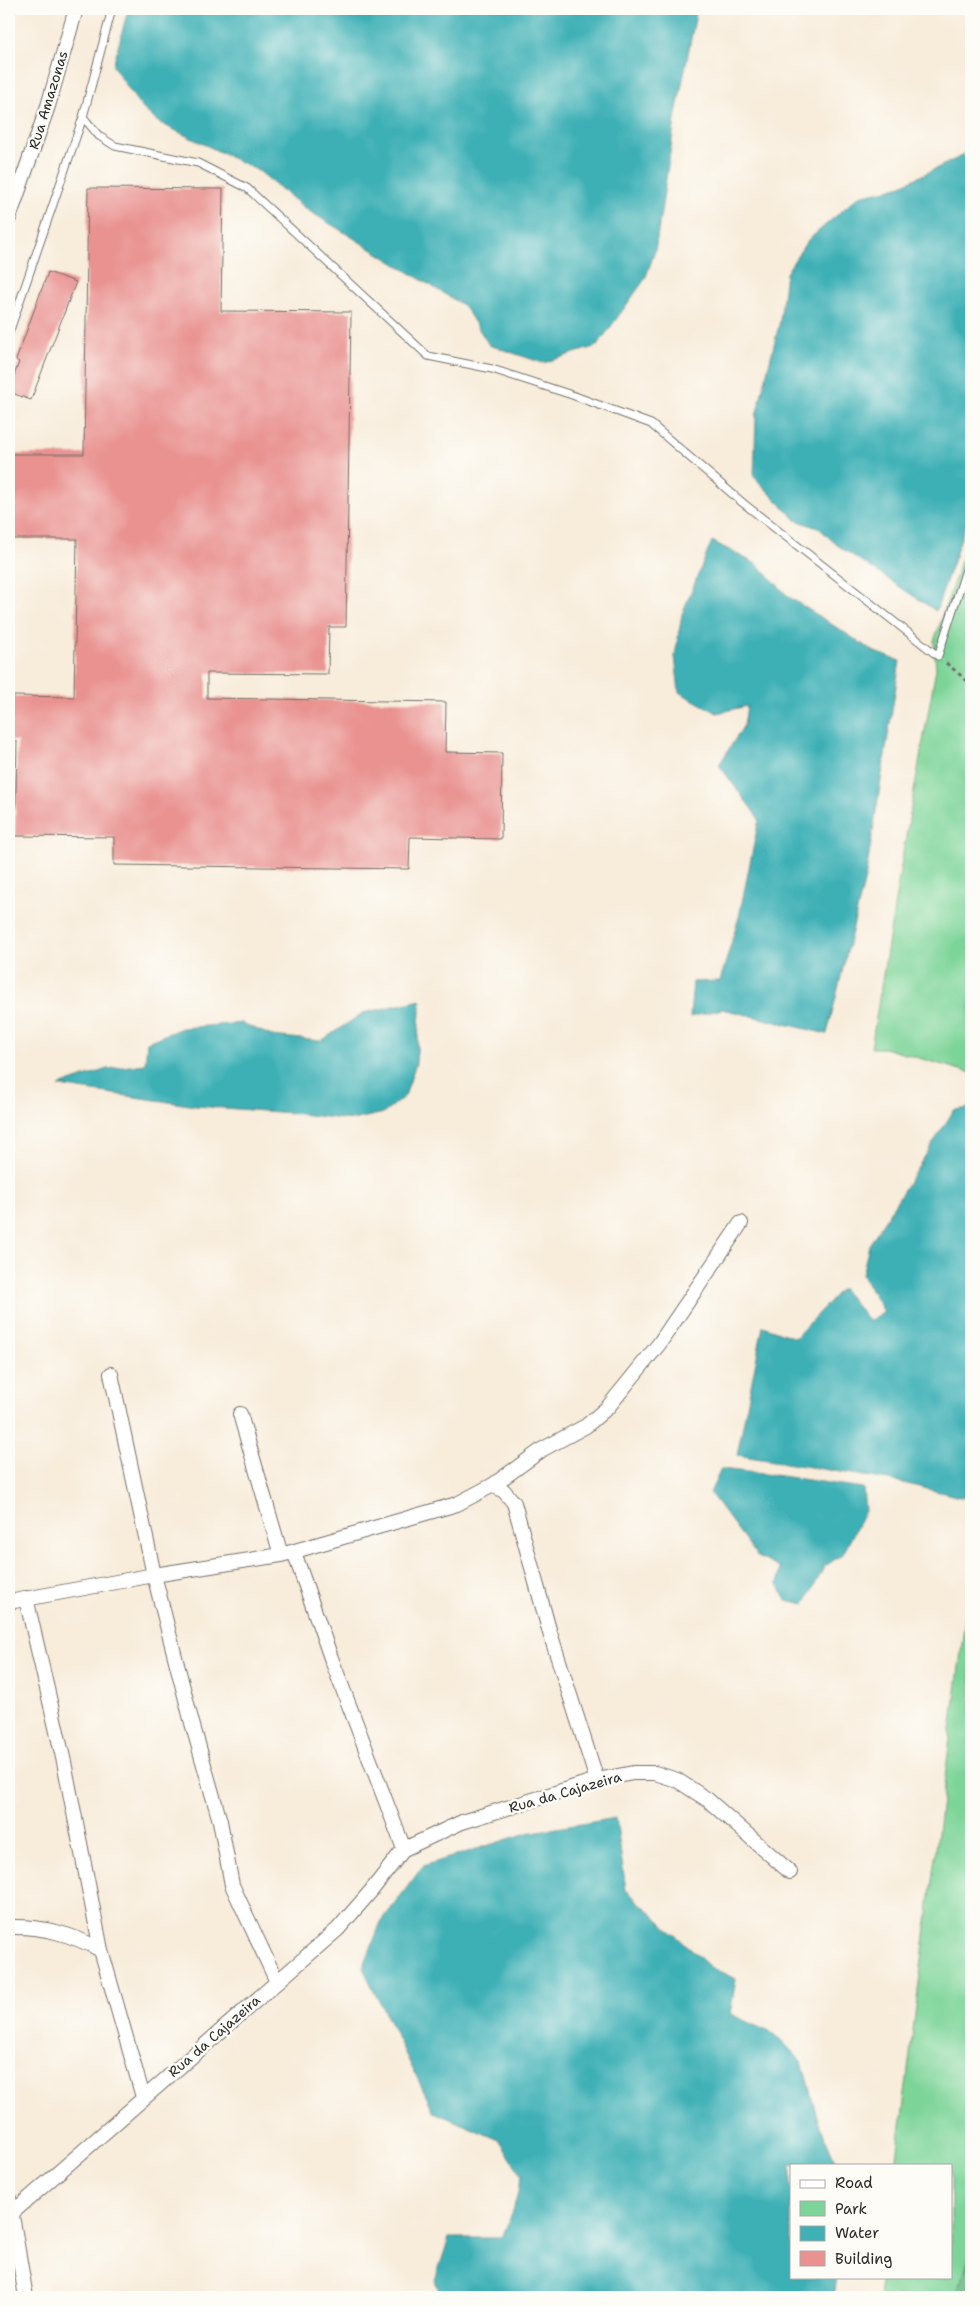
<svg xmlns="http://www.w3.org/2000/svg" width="980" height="2306" font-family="'Shantell Sans',sans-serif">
<rect width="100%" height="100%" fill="#fdfcf7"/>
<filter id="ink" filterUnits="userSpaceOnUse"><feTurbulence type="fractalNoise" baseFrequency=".02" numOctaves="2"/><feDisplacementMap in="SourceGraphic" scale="10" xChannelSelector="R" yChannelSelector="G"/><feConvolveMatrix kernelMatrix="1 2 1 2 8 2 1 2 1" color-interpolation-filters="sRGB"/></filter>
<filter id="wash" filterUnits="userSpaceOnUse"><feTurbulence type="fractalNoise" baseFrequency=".0096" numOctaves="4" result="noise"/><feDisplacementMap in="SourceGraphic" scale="20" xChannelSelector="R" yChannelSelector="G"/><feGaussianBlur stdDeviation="1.12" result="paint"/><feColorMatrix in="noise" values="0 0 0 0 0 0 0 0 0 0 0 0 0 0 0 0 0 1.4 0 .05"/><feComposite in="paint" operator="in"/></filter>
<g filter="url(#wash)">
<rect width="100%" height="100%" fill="#f8ecda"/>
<path fill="#7cd498" stroke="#548062" d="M971,531v542l-87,-25h-13l33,-201 32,-178 -2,-28z
M971,1572v682l-16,43h-76l3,-20h69v-112h-55z"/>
<path fill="#65b680" stroke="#487056" d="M971,2254v43h-16z"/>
<path fill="#3eb0b6" stroke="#346e70" d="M132,9h565l-21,105 -21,137 -10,28 -48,67 -54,17 -54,-18 -25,-39 -158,-97 -47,-38 -101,-49 -17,-15 -28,-41 15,-56z
M971,149v360l-35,102 -99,-66 -17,-16 -24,-9 -42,-43 2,-61 24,-95 6,-48 21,-32 52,-45 36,-8 65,-31z
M712,541l46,24 31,32 86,55 25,9 -34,213 -39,160 -105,-25 -32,8 3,-35 27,-1 19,-64 20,-98 -40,-54 25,-40 3,-19 -30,7 -38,-21 -4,-36 7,-42z
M421,1000l-5,63 -11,33 -21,17 -32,7 -61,-7 -95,-7 -137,-20 48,-17 38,-5 2,-22 35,-14 60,-5 30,13 49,5 42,-28z
M971,1108v384l-3,7 -73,-18 -158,-26 26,-129 32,12 47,-50 27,33 15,-9 -22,-37 7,-30 85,-135z
M721,1469l60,7 82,12 2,23 -22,43 -19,13 -19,37 -19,-4 -8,-16 2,-16 -22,-11 -48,-64z
M616,1818l10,72 84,77 26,12 -6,35 46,21 26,27 16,58 19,45h-46v112h46l-3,20h-393l-6,-17 14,-42h53l12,-30 8,-32 -23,-36 -65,-28 -71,-144 18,-46 42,-56 104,-33z"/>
<g id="blocks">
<path fill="#e99290" d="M88,188l135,1 -2,122 130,1 -5,315h-17l-1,47 -121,-1v25l239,4 -1,50 57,1 -1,86 -91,-2 -1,32 -295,-4v-28l-99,-1 2,-95h-8v-38h2l1,-7 62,1 3,-158h-68v-85h75z
M48,272l28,10 -45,118 -22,-8v-3l10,-27 -3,-2z"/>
</g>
</g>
<g filter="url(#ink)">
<use href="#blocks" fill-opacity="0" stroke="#736f68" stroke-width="1"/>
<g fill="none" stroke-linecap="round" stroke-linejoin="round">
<defs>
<path id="lane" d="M83,117l16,19 16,10 83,17 49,25 181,168 64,13 80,26 79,29 92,79 195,153 33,-102
M9,333l74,-216 29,-108"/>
<path id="street" d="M9,218l39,-112 28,-97
M111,1374l43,201 38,148 28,98 12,64 45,97
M240,1414l41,141
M493,1485l11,6 10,12 36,130 47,147
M294,1552l37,106 73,191
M26,1598l38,164 37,188 42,147
M9,1602l145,-27 127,-20 176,-51 36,-19 50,-36 43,-23 22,-19 51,-63 82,-121
M9,1927c34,-1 62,7 92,23
M9,2198l17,99
M12,2213l326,-284 33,-38 33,-42 58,-27 135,-42 36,-7h22l22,7 31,20 82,72"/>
</defs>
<use href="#lane" stroke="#736f68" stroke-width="9"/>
<use href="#street" stroke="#736f68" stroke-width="16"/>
<path stroke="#736f68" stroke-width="3" stroke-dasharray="4 4" stroke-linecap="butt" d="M946,663l25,21"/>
<use href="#lane" stroke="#fff" stroke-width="7"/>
<use href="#street" stroke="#fff" stroke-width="14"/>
</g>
</g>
<g text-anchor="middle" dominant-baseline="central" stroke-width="5" stroke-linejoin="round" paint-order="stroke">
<g font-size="14" fill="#2b2b2b" stroke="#fdfcf7">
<text transform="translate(48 100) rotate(-73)">Rua Amazonas</text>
<text transform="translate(565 1792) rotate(-16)">Rua da Cajazeira</text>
<text transform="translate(214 2036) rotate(-41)">Rua da Cajazeira</text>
</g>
</g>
<rect width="980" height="2306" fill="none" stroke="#fdfcf7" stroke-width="30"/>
<rect x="790" y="2164" width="162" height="115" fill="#fdfcf7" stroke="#a9a8a5"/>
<rect x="800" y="2180" width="25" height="8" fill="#ffffff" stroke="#a9a8a5"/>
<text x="835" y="2188" font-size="15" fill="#2b2b2b">Road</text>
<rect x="800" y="2201" width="25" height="15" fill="#7cd498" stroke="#a9a8a5"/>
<text x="835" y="2214" font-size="15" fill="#2b2b2b">Park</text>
<rect x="800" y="2226" width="25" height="15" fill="#3eb0b6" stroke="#a9a8a5"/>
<text x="835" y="2238" font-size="15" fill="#2b2b2b">Water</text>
<rect x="800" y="2251" width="25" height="15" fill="#e99290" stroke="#a9a8a5"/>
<text x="835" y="2264" font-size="15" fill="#2b2b2b">Building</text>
</svg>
